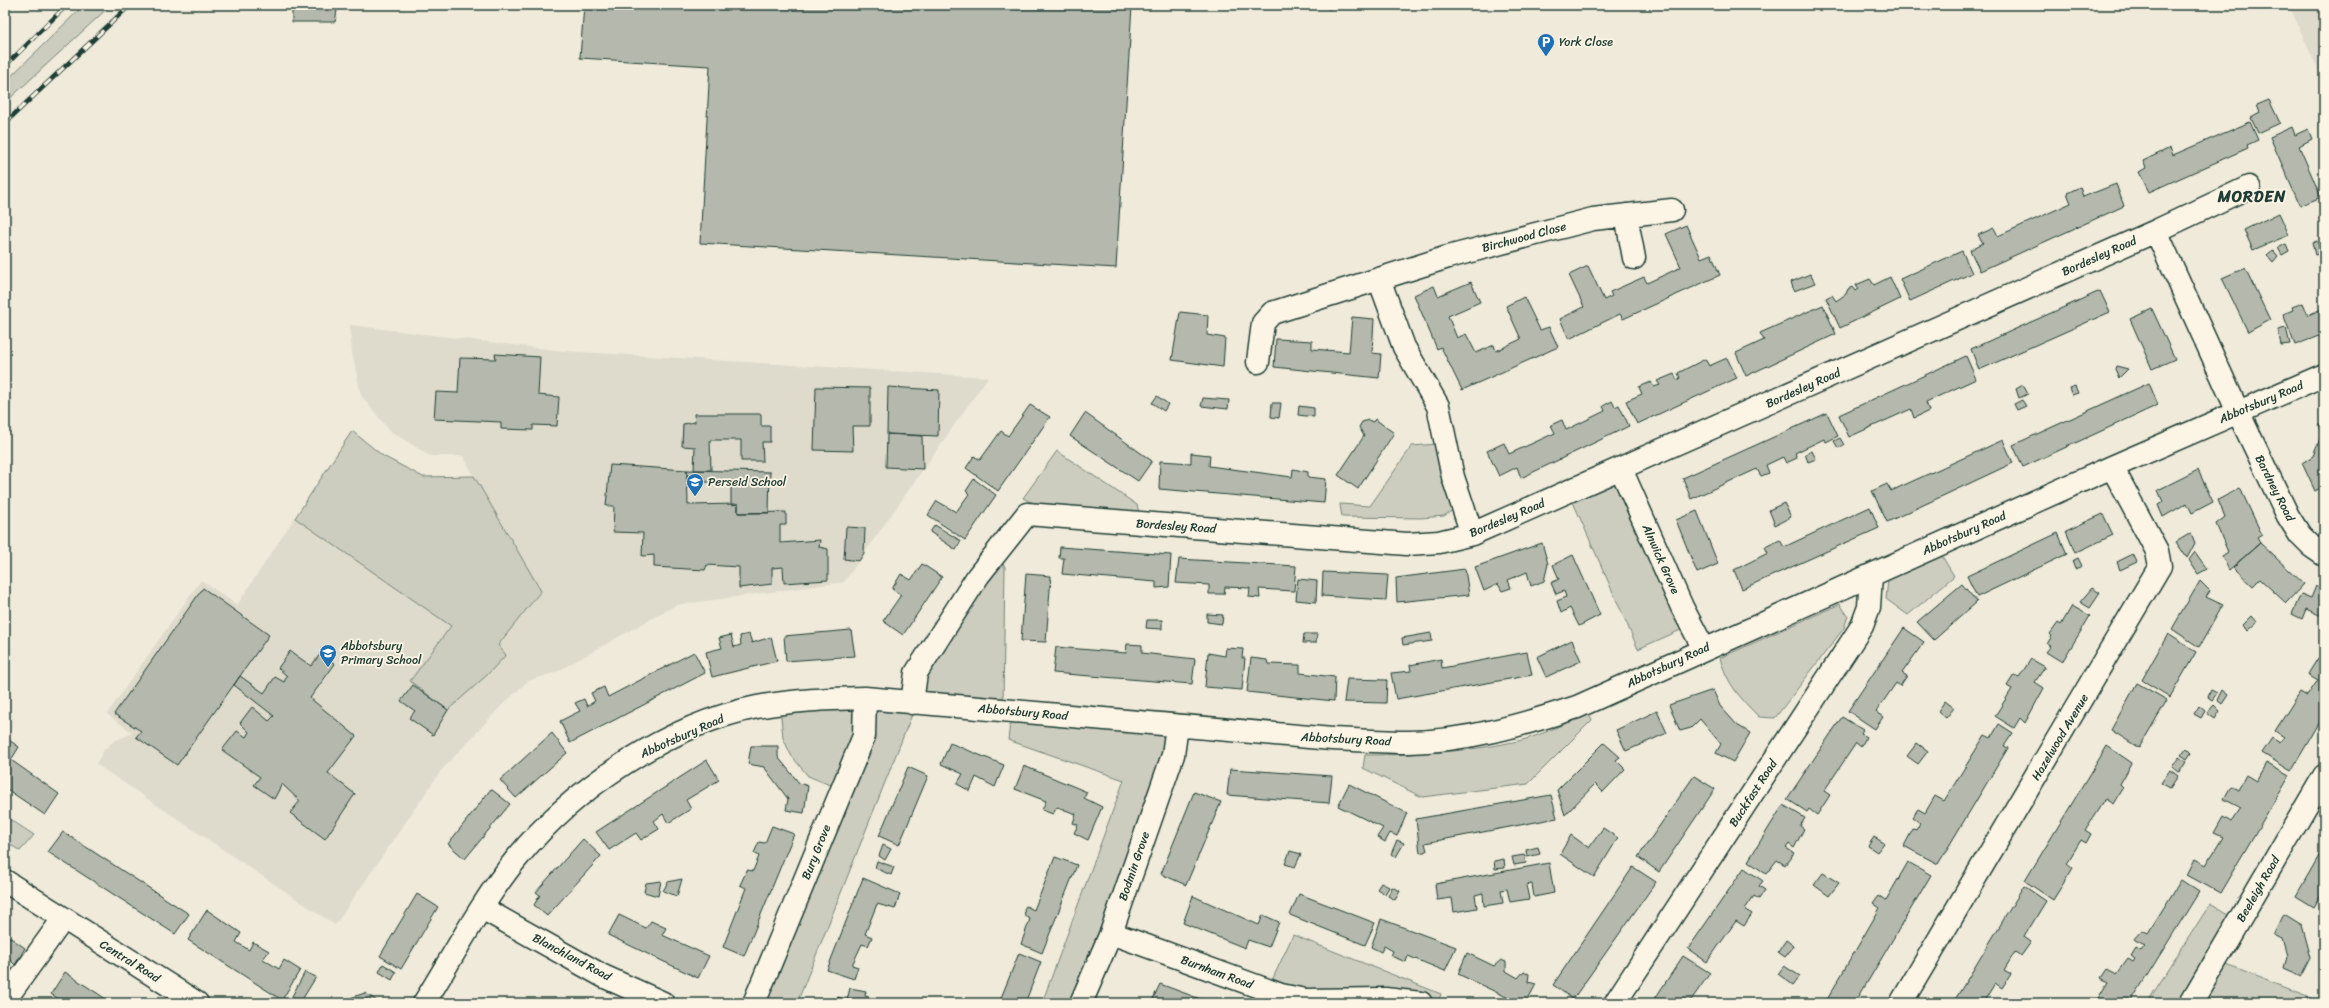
<svg xmlns="http://www.w3.org/2000/svg" width="2329" height="1008" font-family="Sriracha,sans-serif">
<rect width="100%" height="100%" fill="#efeada"/>
<filter id="ink" filterUnits="userSpaceOnUse"><feTurbulence type="fractalNoise" baseFrequency=".025" numOctaves="2"/><feDisplacementMap in="SourceGraphic" scale="8" xChannelSelector="R" yChannelSelector="G"/><feConvolveMatrix kernelMatrix="1 2 1 2 8 2 1 2 1" color-interpolation-filters="sRGB"/></filter>
<g filter="url(#ink)">
<path fill="#dedbcc" d="M2289,5h35v77l-14,-30z
M350,325l213,26 425,26 -144,205 -168,23 -120,67 -28,9 -27,25 -61,66 -105,153 -239,-161 8,-14 10,-9 19,-8 -26,-19 94,-134 36,25 115,-174 31,25 40,21 51,-1 -11,-20h-33l-41,-26 -28,-35 -9,-43z"/>
<path fill="#cccdbf" stroke="#76857a" d="M84,5h27l-106,98v-21z
M352,431l31,25 40,21 51,-1 67,115 -43,54 8,10 -19,20 -39,35 -38,-29 41,-55 -156,-108z
M1438,444l16,65 -10,7 -23,2 -79,-1 -2,-13 30,2 42,-60z
M1057,451l80,54 3,11c-32,-2 -91,-2 -117,-18z
M1620,482l63,147 -45,20 -65,-147z
M1942,556l12,20 -46,39 -22,-16 2,-19z
M1000,557l5,10 -2,138 -86,-7 3,-23z
M1840,604l8,12 -4,12 -69,90 -16,-1c-19,-19 -32,-33 -39,-59z
M780,707h135l-118,296h-39l87,-212 -37,-15 -17,-21 -8,-17z
M1589,713l3,7 -64,64 -106,13 -59,-29 2,-13c51,0 102,-3 153,-14 24,-5 48,-19 71,-28z
M1011,715l162,16 -96,272h-35l82,-223 -116,-40z
M5,816l29,19 -14,16 -15,-10z
M2210,904l26,15 -49,84h-40z
M1293,935l148,59 -3,9 -176,-1z
M2219,962l105,41h-128z"/>
<path fill="#b5b9ad" stroke="#1f3d34" d="M338,5l-3,17h-43v-16l-19,-1z
M584,5h548l-16,263 -416,-25 10,-177 -130,-8z
M1319,5h13l-2,4z
M2269,100l11,23 -22,10 -7,-15 9,-5 -3,-8z
M2250,122l8,18 -11,5 1,3 -99,44 -10,-20 7,-4 -3,-7 27,-13 3,7z
M2292,127l3,8 13,-6 4,10 -13,7 22,51 -21,9 -30,-69z
M2116,184l8,22 -144,65 -10,-21 13,-7 -5,-8 16,-7 4,8 73,-33 -4,-10 13,-6 3,10z
M2279,213l10,22 -36,15 -9,-20z
M1686,225l15,33 10,-4 9,21 -97,44 -3,-5 -51,25 -9,-20 24,-12 -15,-32 19,-9 16,34 8,-4 -2,-4 34,-15 3,6 34,-16 -15,-33z
M2317,241l5,12 -7,2 -3,-12z
M2286,244l3,7 -7,4 -4,-7z
M2273,250l5,6 -5,6 -6,-7z
M1962,251l10,22 -62,28 -10,-22z
M2245,268l25,52 -22,12 -26,-54z
M1810,274l5,9 -21,8 -3,-9z
M1890,277l10,22 -60,29 -14,-30 6,-3 4,6 10,-7 2,-5 4,-2 3,4 3,-2 -2,-4 14,-6 4,6z
M1471,282l9,20 -32,14 9,22 9,-4 10,19 18,-8 2,6 25,-12 -15,-33 18,-9 16,33 9,-3 9,20 -96,43 -21,-43 -4,2 -23,-54 20,-9 4,10z
M2100,291l10,21 -131,58 -8,-21z
M2303,303l5,12 16,-7v26l-29,11 -12,-31 10,-4 -1,-3z
M1823,305l13,29 -90,42 -10,-23 28,-13 -4,-7z
M2152,309l23,50 -23,10 -22,-50z
M1180,312l28,3 -1,20 18,3 -2,29 -51,-7z
M1352,317l22,2 -2,34 9,1 -2,24 -105,-11 2,-28 36,2v8l37,3z
M2286,328l4,16 -9,1 -3,-15z
M495,354l45,3 -2,38 21,2 -2,29 -24,-1v5l-32,-1v-7l-67,-3 2,-27 22,1 2,-35 36,1z
M1966,356l10,23 -50,23 3,9 -15,7 -3,-9 -62,28 -10,-22z
M1727,358l10,20 -100,46 -11,-23 16,-7 -3,-7 12,-5 3,5 6,-2 -3,-4 17,-7 3,6 3,-2 -2,-5 27,-14 4,7z
M2116,366l12,3 -9,9 -4,-9z
M2149,383l9,22 -135,62 -10,-22z
M2023,385l5,9 -9,4 -3,-9z
M2075,386l3,7 -6,2 -3,-7z
M816,387l54,1v38h-18l1,25 -39,-1z
M888,387l51,3 -1,46 -51,-2z
M1157,396l11,8 -4,7 -12,-8z
M1203,398l26,2 -1,9 -27,-3z
M2022,400l4,6 -9,4 -3,-6z
M1612,401l3,6 4,-2 10,21 -108,52 -4,-11 -18,9 -12,-25 17,-8 5,11 46,-21 -4,-8 11,-5 4,10 39,-19 -2,-5z
M1272,403h9l-2,15 -8,-1z
M1030,405l20,12 -52,74 -32,-23 8,-12 6,4 21,-29 7,5z
M1299,406l15,2v9l-16,-2z
M1085,413l67,48 -14,20 -68,-45z
M1827,413l11,23 -12,6 -2,-3 -29,14 2,5 -11,5 -3,-6 -17,8 3,8 -8,3 -4,-7 -66,30 -8,-21z
M694,414h67v12h9v16h-8l1,19h-22v-21h-31l1,30h-17l1,-23 -13,-1 1,-22 12,-2z
M1375,419l19,14 -36,56 -20,-14 26,-39 -5,-9 3,-5 6,-2 5,2z
M2324,421v65l-9,5 -13,-28 11,-7 9,-22 -4,-9z
M887,434l35,2 1,33 -37,-2z
M1840,438l4,7 -6,3 -4,-7z
M2003,440l10,23 -126,59 -15,-31 15,-7 4,7z
M1812,451l4,8 -8,3 -3,-8z
M1191,453l19,2 -1,11 83,11 1,-8 15,3v5l18,2 -2,24 -165,-14 1,-28 31,2z
M610,465l77,5 1,35 50,-1v9l48,-1v13h-6v18l40,-3 -1,7 9,2v31l-44,3 -1,-16 -11,1v16l-33,4v-21l-32,-2 -2,5 -51,-3v-12l-12,1 1,-23 -30,-1 1,-26h-8z
M687,470l83,2 -1,41h-31v-9l-7,1v-23h-44z
M2198,470l15,32 -21,11 -5,-10 -24,14 -5,-12 5,-3 -5,-12z
M974,479l22,16 -31,45 -37,-25 9,-14 19,11 13,-18 -3,-3z
M2240,488l22,47 -5,3 3,5 -31,27 -7,-14 6,-4 -12,-28 9,-7 -7,-17z
M1784,503l7,14 -16,8 -6,-15z
M1870,507l9,21 -137,61 -8,-19 34,-17 -3,-6 15,-7 4,7z
M1697,511l21,53 -21,9 -21,-53z
M2103,514l10,21 -38,18 -9,-22z
M935,525l26,16 -5,9 -26,-18z
M846,527l19,1 -1,25 -5,8 -15,-2z
M2058,533l9,21 -90,43 -10,-21z
M2191,533l4,10 -8,15 -11,-16z
M1542,543l6,21 -4,17 -13,5 -4,-14 -19,8 3,8 -9,3 -4,-7 -14,7 -9,-24z
M2260,543l44,41 -18,19 -26,-24 -7,7 -20,-19z
M1060,547l111,8 -2,32 -13,1v-6l-94,-8 2,-16h-5z
M2195,552l12,17 -9,5 -9,-14z
M2133,554l4,8 -17,8 -3,-8z
M1573,555l27,60 -21,11 -9,-18 -9,5 -4,-12 9,-4 -2,-6 -8,3 -5,-11 8,-4 -6,-14z
M2078,558l4,8 -7,3 -3,-8z
M1179,559l117,7 -2,25 -35,-2 1,9 -11,-1 1,-9 -25,-1 -1,7h-15v-9l-33,-2z
M922,564l20,13 -39,58 -20,-14 18,-26 -9,-6 9,-15 10,6z
M1465,569l4,26 -72,7 -1,-24z
M1323,572l65,3 -2,25 -64,-4z
M1026,574l25,2 -5,66 -25,-1z
M1298,579l19,2 -1,21 -20,-2z
M2200,581l10,10 -4,6 17,8 -24,42 -27,-18z
M1962,584l15,18 -43,38 -17,-18z
M2316,586l8,4v27l-18,-8 -4,10 -10,-5 9,-20 10,4z
M203,588l66,47 -92,130 -41,-28 5,-6 -27,-17z
M2092,588l8,5 -10,15 -10,-6z
M2072,606l18,10 -28,46 -16,-10 5,-6 -4,-2 5,-8 -2,-2 8,-11 3,2z
M1207,614l16,1 -1,9 -15,-2z
M2252,616l5,6 -10,9 -4,-6z
M1147,620h15v9l-16,-1z
M1904,628l20,14 -22,31 5,3 -7,10 -4,-3 -20,29 7,5 -8,12 -27,-18z
M851,630l4,26 -69,5 -2,-25z
M1431,633l1,8 -29,4 -1,-7z
M749,634l3,9 19,-6 6,24 -65,16 -6,-25 16,-4 -3,-10 12,-3 3,12 7,-2 -1,-9z
M1304,634h13l-1,9h-13z
M2168,634l28,18 -26,45 -28,-17z
M1572,640l9,21 -35,16 -9,-20z
M1127,644l15,1v8l53,6 -3,25 -139,-11 3,-26 70,6z
M1226,648l17,1 -1,9h3l-3,32 -37,-3 3,-34 17,3z
M290,651l21,15 10,-13 14,11 -25,34 46,38 -28,37 27,21 -30,45 -35,-26 10,-12 -18,-17 -8,15 -20,-14 6,-8 -38,-27 15,-19 9,6 3,-5 -9,-9 12,-16 17,14 5,-5 -40,-31 6,-9 24,17 11,-16 9,5 3,-6 -9,-8z
M694,652l11,21 -135,70 -10,-22 20,-10 -5,-8 9,-4 3,7 8,-5 -4,-8 13,-6 4,10z
M1527,652l5,23 -136,24 -5,-26 20,-2 -1,-6 31,-6 1,9z
M1251,658l16,2 1,4 32,1v8l35,4 -1,24 -87,-9z
M2318,658l6,4v53l-33,56 -29,-18 10,-15 8,5 4,-6 -9,-6 25,-39 7,4 11,-16 -10,-6z
M2031,659l14,8 -10,15 9,6 -19,35 -5,-5 -6,10 -19,-12 17,-27 -5,-3 7,-11 5,2z
M1347,679l40,1 -1,23 -42,-1z
M2137,683l30,17 -28,48 -28,-18z
M413,685l35,25 -15,25 -24,-17 6,-7 -14,-10z
M1713,690l7,16 17,19 13,8 -17,29 -17,-9 5,-9 -21,-25 -9,9 -11,3 -11,-26z
M2211,690l6,3 -5,7 -4,-3z
M2222,690l6,5 -6,9 -5,-4z
M1945,701l9,7 -8,10 -8,-7z
M2214,705l6,6 -5,8 -8,-6z
M2199,706l6,5 -4,7 -7,-4z
M1657,711l10,22 -41,18 -10,-21z
M1842,717l21,13 -2,4 5,3 -5,10 -5,-4 -32,48 6,4 -13,20 -8,-6 -2,3 -20,-13z
M1999,724l14,9 -9,13 4,2 -70,116 -34,-18 9,-17 3,1 4,-7 -8,-6 6,-8 7,4 10,-17 9,5 41,-66 6,3z
M552,733l15,20 -51,45 -16,-18z
M6,738l13,9 -8,13 48,34 -14,21 -40,-27z
M950,743l54,22 -9,22 -19,-10 -6,14 -13,-7 6,-10 -22,-10z
M1604,743l16,14 -4,3 9,9 -22,23 -8,-8 -30,31 -8,-25z
M1917,743l11,8 -10,13 -11,-8z
M751,746h27v11l21,26 9,3 -4,27 -18,-3 2,-11 -24,-32 -16,-3z
M2107,746l25,17 -12,21 3,3 -10,17 -8,-5 -20,31 6,4 -5,9 -5,-3 -14,23 6,5 -20,32 -28,-19z
M2186,748l5,5 -4,6 -6,-4z
M2179,757l7,5 -7,11 -7,-6z
M707,760l12,20 -33,20 5,9 -23,14 -5,-9 -9,7 5,8 -18,11 -5,-7 -27,17 -13,-18z
M2266,763l23,13 -69,117 -33,-18 8,-16 11,6 17,-28 -9,-4 9,-16 8,5 10,-14 -17,-9 7,-13 7,4 8,-15 10,6z
M1024,766l63,26 -3,6 18,9 -14,33 -14,-7 4,-8 -5,-2 3,-9 -19,-7 -4,7 -11,-4 4,-9 -31,-12z
M908,767l20,9 -29,69 -20,-9z
M1230,769l102,7 -3,27 -102,-8z
M2170,770l8,6 -8,12 -9,-5z
M1694,776l21,13 -56,83 -21,-15z
M1349,784l58,29 -10,23 -7,-3 -5,9 -8,-5 6,-9 -45,-22z
M491,789l19,15 -45,55 -17,-15z
M1194,792l27,10 -35,83 -25,-11z
M1551,795l6,23 -132,25 2,8 -7,2 -4,-34z
M1783,805l22,13 -5,8 4,3 -10,19 -5,-4 -3,4 8,5 -9,12 -8,-5 -11,14 -18,-13z
M772,826l22,8 -50,122 -21,-9 23,-59 -6,-3 7,-15 6,1 6,-15 -5,-3 5,-11 6,1z
M1603,828l15,10 -24,39 -34,-23 11,-19 18,13z
M63,832l126,82 -14,20 -127,-82z
M1874,837l10,6 -7,9 -9,-6z
M583,839l18,17 -54,60 -13,-11 6,-10 -4,-3z
M1397,840l7,3 -8,14 -5,-3z
M883,845l8,4 -6,11 -6,-4z
M1538,847l2,7 -13,3 -1,-7z
M2324,847v43l-10,17 -18,-11z
M1290,851l11,3 -6,13 -10,-3z
M1524,855l2,8 -12,2 -2,-8z
M1055,857l22,8 -35,88 -21,-9 9,-25 -5,-3 -1,-7 2,-3 8,4z
M1504,859l1,9 -10,1 -1,-8z
M877,861l17,6 -3,8 -16,-7z
M1908,862l23,13 -76,128h-18l-9,-5 52,-90 -7,-5 6,-8 7,5z
M1549,863l5,30 -20,4 -2,-13 -6,1 3,14 -19,3 -3,-13 -6,1 2,13 -19,3 -1,-13 -8,2 2,13 -23,4 -2,-14 -15,2 -2,-16z
M1633,867l23,15 -83,117 -20,-14z
M1744,868l19,13 -4,5 6,4 -6,9 -5,-3 -9,13 7,5 -8,12 -8,-5 -29,41 -19,-13z
M1823,873l16,10 -10,13 -15,-11z
M863,878l37,16 -5,15 -18,-5 -12,30 7,3 -4,9 -6,-2 -10,21 6,2 -4,12 -27,-9z
M682,879l-5,17 -14,-5 5,-9z
M2181,880l18,12 -69,111h-35l13,-21 -7,-4 6,-9 10,5 11,-15 5,3 2,-3 -4,-3 5,-8 5,3 4,-5 -12,-6 9,-10 6,3z
M661,881l-3,15 -14,-4 2,-9z
M1381,883l8,4 -4,7 -8,-5z
M2024,886l22,15 -22,36 7,5 -10,14 -6,-4 -11,18 7,4 -9,14 -7,-5 -12,20h-30z
M1392,887l8,4 -5,9 -7,-4z
M417,894l21,13 -37,62 -21,-13z
M1299,894l76,29 -10,22 -75,-30z
M1193,896l66,29 4,-10 16,7 -10,25 -21,-7 -3,8 -62,-25z
M207,910l34,23 -5,9 13,8 4,-8 16,9 -6,8 16,10 5,-9 16,10 -18,30 -94,-60z
M2284,914l18,11 9,33 -9,18 -18,-8 3,-11 -5,-18 -8,-4z
M619,915l27,13 5,-7 15,7 -4,7 47,21 -11,22 -90,-43z
M1381,919l75,28 -11,24 -37,-15 -2,6 -15,-6 2,-5 -9,-5 -3,6 -10,-5z
M5,934l20,14 -10,17 -6,-6 -4,6z
M1786,940l8,6 -9,11 -7,-5z
M1019,953l22,9 -16,41h-26z
M1467,953l27,13 7,-6 5,2v9l12,7 6,-7 5,3 -1,8 8,2 -10,19h-7l-61,-29z
M1683,956l27,17 -21,30h-37z
M383,964l13,8 -4,8 -13,-8z
M1784,966l16,10 -7,9 -15,-11z
M65,972l47,31h-47l-14,-9z
M305,972l11,5 -16,26h-6l-4,-3z
M1160,984l51,19h-60z
M850,988l16,3 -1,5 26,7h-54l1,-6 9,3z
M365,993l12,8 -1,2h-41z"/>
<g fill="none" stroke-linecap="round" stroke-linejoin="round">
<defs>
<path id="minor" d="M1626,215l8,43
M2156,231l82,181 50,104 12,19 11,11 13,9
M1379,279l25,68 34,59 15,71 19,57
M1258,362l5,-39 9,-10 176,-56 145,-38 79,-9
M1621,469l61,138 22,42
M912,703l4,-30 62,-97 49,-62 380,30 32,-2 33,-8 684,-303 93,-44
M482,908l121,68 60,27
M1111,933l170,62 24,5 80,-1 36,4
M5,1000l58,-81
M424,1003c30,-48 57,-101 93,-145 57,-70 151,-133 240,-151 36,-7 71,-8 108,-9l467,41c26,1 51,3 77,3 58,-1 113,-17 168,-35l535,-240 212,-92
M754,1003l110,-267 1,-38
M1081,1003l30,-70 62,-178 4,-29
M1615,1003l247,-377 7,-19 2,-32
M1901,1003l259,-437 -3,-15 -45,-84
M2191,1003l133,-227"/>
<path id="major" d="M5,881l192,122"/>
</defs>
<use href="#minor" stroke="#1f3d34" stroke-width="25"/>
<use href="#major" stroke="#1f3d34" stroke-width="25"/>
<use href="#minor" stroke="#fcf5e5" stroke-width="22"/>
<use href="#major" stroke="#fcf5e5" stroke-width="22"/>
<defs>
<path id="rail" d="M5,66l62,-61
M5,123l125,-118"/>
</defs>
<use href="#rail" stroke="#1f3d34" stroke-width="4.5"/>
<use href="#rail" stroke="#fcf5e5" stroke-width="3" stroke-dasharray="9" stroke-linecap="butt"/>
</g>
</g>
<defs>
<symbol id="parking-pin" viewBox="-11 -11 22 30"><path d="M0 17L-7.5 6A9.5 9.5 0 1 1 7.5 6Z" fill="#1f6fb2" stroke="#fcf5e5"/><path d="M-3.5-5.5H1a3.5 3.5 0 0 1 0 7H-1V5.5H-3.5ZM-1-3.4V-.6H.8a1.4 1.4 0 0 0 0-2.8Z" fill="#fff"/></symbol>
<symbol id="school-pin" viewBox="-11 -11 22 30"><path d="M0 17L-7.5 6A9.5 9.5 0 1 1 7.5 6Z" fill="#1f6fb2" stroke="#fcf5e5"/><path d="M0-5L7-2L0 1L-7-2ZM-4 1L0 2.5L4 1V4Q0 6-4 4Z" fill="#fff"/></symbol>
</defs>
<g fill-rule="evenodd">
<use href="#parking-pin" x="1536" y="32" width="20" height="27"/>
<use href="#school-pin" x="685" y="472" width="20" height="27"/>
<use href="#school-pin" x="318" y="643" width="20" height="27"/>
</g>
<g text-anchor="middle" dominant-baseline="central" stroke-width="3.5" stroke-linejoin="round" paint-order="stroke">
<g font-size="12" fill="#1f3d34" stroke="#fcf5e5" text-anchor="start">
<text x="1559" y="42">York Close</text>
<text x="708" y="482">Perseid School</text>
<text x="341" y="646">Abbotsbury<tspan x="341" dy="14">Primary School</tspan></text>
</g>
<g font-size="12" fill="#1f3d34" stroke="#fcf5e5">
<text transform="translate(1524 237) rotate(-15)">Birchwood Close</text>
<text transform="translate(2099 256) rotate(-24)">Bordesley Road</text>
<text transform="translate(1803 388) rotate(-24)">Bordesley Road</text>
<text transform="translate(2261 402) rotate(-23)">Abbotsbury Road</text>
<text transform="translate(2275 488) rotate(63)">Bardney Road</text>
<text transform="translate(1507 518) rotate(-23)">Bordesley Road</text>
<text transform="translate(1176 526) rotate(4)">Bordesley Road</text>
<text transform="translate(1964 533) rotate(-24)">Abbotsbury Road</text>
<text transform="translate(1661 559) rotate(66)">Alnwick Grove</text>
<text transform="translate(1668 665) rotate(-25)">Abbotsbury Road</text>
<text transform="translate(1023 712) rotate(5)">Abbotsbury Road</text>
<text transform="translate(682 736) rotate(-24)">Abbotsbury Road</text>
<text transform="translate(2060 737) rotate(-59)">Hazelwood Avenue</text>
<text transform="translate(1346 739) rotate(3)">Abbotsbury Road</text>
<text transform="translate(1753 793) rotate(-57)">Buckfast Road</text>
<text transform="translate(816 852) rotate(-68)">Bury Grove</text>
<text transform="translate(1134 866) rotate(-71)">Bodmin Grove</text>
<text transform="translate(2258 889) rotate(-60)">Beeleigh Road</text>
<text transform="translate(572 957) rotate(28)">Blanchland Road</text>
<text transform="translate(130 961) rotate(32)">Central Road</text>
<text transform="translate(1217 972) rotate(20)">Burnham Road</text>
</g>
<g font-size="16" font-weight="bold" letter-spacing="1" fill="#1f3d34" stroke="#fcf5e5">
<text x="2252" y="196">MORDEN</text>
</g>
</g>
<rect width="2329" height="1008" fill="none" stroke="#fcf5e5" stroke-width="20"/>
<rect x="10" y="10" width="2309" height="988" fill="none" stroke="#1f3d34" stroke-width="1.5" filter="url(#ink)"/>
</svg>
